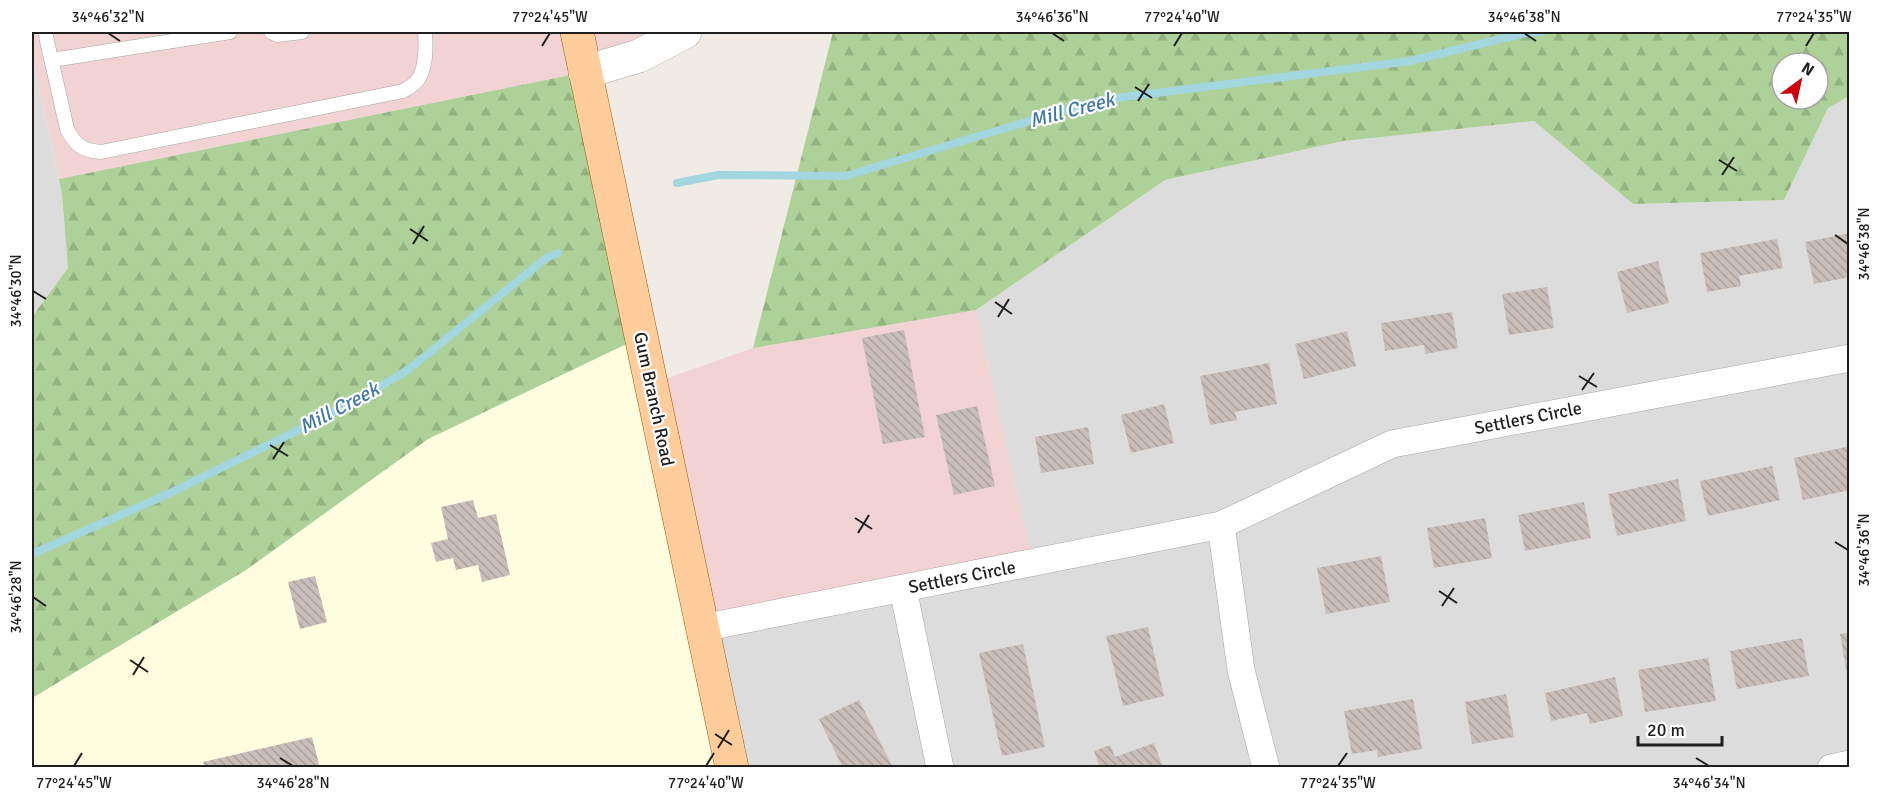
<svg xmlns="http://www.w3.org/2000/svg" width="1881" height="799" font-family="Signika,sans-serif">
<defs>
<pattern id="forest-firs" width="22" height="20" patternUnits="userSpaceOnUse" patternTransform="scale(1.5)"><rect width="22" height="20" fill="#add198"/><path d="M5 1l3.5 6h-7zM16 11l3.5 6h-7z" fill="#94b383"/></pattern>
<pattern id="building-back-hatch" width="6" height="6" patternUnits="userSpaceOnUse" patternTransform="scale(1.5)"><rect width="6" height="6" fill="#c8bdb8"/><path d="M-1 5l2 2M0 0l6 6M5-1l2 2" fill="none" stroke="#aba29e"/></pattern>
</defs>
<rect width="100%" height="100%" fill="#f0ebe5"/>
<path fill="#dddcdc" d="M32,56l30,138 6,74 -36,49z
M1849,96v671h-1117l-30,-139 333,-55 -59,-263 189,-130 178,-39 191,-20 99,83 151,-4 44,-93z"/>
<path fill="#f1d3d4" d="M32,32h653l-100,40 -526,107 -27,-123z
M976,310l59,263 -333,55 -51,-244 102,-36z"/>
<path fill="#fffddf" d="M641,337l91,430h-700v-69l214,-128 182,-131z"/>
<path fill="url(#forest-firs)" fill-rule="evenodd" d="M833,32h1016v64l-21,12 -44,92 -151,4 -99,-83 -191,20 -178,39 -189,130 -223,38zM1782,63h36v36h-36z
M585,72l56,265 -213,102 -182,131 -214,128v-381l36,-49 -6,-74 -3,-15z"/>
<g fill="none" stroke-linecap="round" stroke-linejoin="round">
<path stroke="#a3d6df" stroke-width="8" d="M677,183l41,-8 127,1 255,-76 310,-39 115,-28 16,-1
M32,554l136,-60 183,-90 58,-35 137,-111 12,-5"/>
</g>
<path fill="url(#building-back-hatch)" d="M1850,233v44l-36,7 -9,-42z
M1777,239l6,29 -44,8 2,10 -34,6 -7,-39z
M1658,261l11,42 -42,10 -10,-41z
M1547,287l7,41 -45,7 -7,-41z
M1452,312l6,36 -33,6 -1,-9 -39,6 -4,-28z
M904,330l21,107 -42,7 -21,-106z
M1347,331l9,35 -52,13 -9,-35z
M1269,363l8,41 -42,8 2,8 -27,5 -10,-49z
M1164,404l10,39 -43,10 -10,-38z
M977,406l18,80 -41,9 -18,-80z
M1088,427l6,37 -53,9 -6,-36z
M1850,446v44l-47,10 -9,-42z
M1772,466l8,34 -72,16 -8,-35z
M1678,479l8,42 -69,15 -9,-42z
M473,500l5,18 18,-4 14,61 -28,7 -4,-17 -22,5 -3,-12 -17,4 -5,-19 17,-4 -7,-32z
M1584,502l7,36 -66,13 -7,-36z
M1485,518l7,40 -58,10 -7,-40z
M1381,556l9,46 -64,12 -9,-46z
M315,576l12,46 -27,7 -12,-47z
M1148,627l16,69 -41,10 -17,-70z
M1850,632v41l-3,1 -7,-40z
M1802,638l7,38 -72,13 -7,-38z
M1023,644l22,103 -43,9 -23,-103z
M1708,658l8,43 -71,11 -7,-42z
M1615,677l8,39 -33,8 -3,-11 -36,8 -6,-28z
M1506,694l8,43 -42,7 -7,-42z
M1413,699l9,50 -44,8 -1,-7 -25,4 -8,-43z
M859,700l34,68h-50l-24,-49z
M312,737l8,31h-115l-2,-6z
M1154,743l9,25h-63l-6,-17 16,-6 5,12z"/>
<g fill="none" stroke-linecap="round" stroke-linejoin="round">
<defs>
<path id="service" d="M45,32l22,97c8,16 16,22 34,23l302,-61c3,-2 9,-5 12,-8 12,-12 11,-36 10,-51
M271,32l6,3 25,-3
M52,60l178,-28"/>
<path id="minor" d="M1221,525l20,145 25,98
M903,589l37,179
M702,628l519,-103 171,-81 458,-86
M1831,768l19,-4"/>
<path id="tertiary" d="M585,72l54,-16 46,-24"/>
<path id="primary" d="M577,32l155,736"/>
</defs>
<use href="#service" stroke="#a6a6a6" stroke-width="15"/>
<use href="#minor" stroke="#a6a6a6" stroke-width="28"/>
<use href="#tertiary" stroke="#a6a6a6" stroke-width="34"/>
<use href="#primary" stroke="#9a5b00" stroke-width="34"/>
<use href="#service" stroke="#fff" stroke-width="14"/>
<use href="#minor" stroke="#fff" stroke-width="27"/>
<use href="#tertiary" stroke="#fff" stroke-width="33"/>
<use href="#primary" stroke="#ffcc9b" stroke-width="33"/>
</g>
<path fill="none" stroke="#1f1f1f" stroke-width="2" d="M108,33l12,8M1052,33l12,8M1524,33l12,8M542,46l8,-13M1174,46l8,-13M1806,46l8,-13M1135,87l17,11M1138,101l11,-17M1719,160l18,11M1722,175l12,-18M410,229l18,12M1835,235l13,9M413,244l11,-18M33,291l13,8M995,302l17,12M998,317l11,-18M1579,376l18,11M1582,390l12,-17M270,445l18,11M273,459l11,-17M855,518l17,11M858,533l11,-18M1835,542l13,8M1439,591l18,12M33,597l13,9M1442,606l12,-18M130,660l18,12M133,675l11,-18M715,734l17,11M718,748l11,-18M280,758l13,8M1696,758l13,8M74,766l8,-13M706,766l8,-13M1338,766l9,-13"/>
<g text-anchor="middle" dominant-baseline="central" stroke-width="4.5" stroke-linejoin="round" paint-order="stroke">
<g font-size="18" fill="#1f1f1f" stroke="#fff">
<text transform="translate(654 399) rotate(78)">Gum Branch Road</text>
<text transform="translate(1528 418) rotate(-11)">Settlers Circle</text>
<text transform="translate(962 577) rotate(-11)">Settlers Circle</text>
</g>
<g font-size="20" font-style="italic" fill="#4279a3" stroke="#fff">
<text transform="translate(1072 110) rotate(-15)">Mill Creek</text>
<text transform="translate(339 408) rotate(-28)">Mill Creek</text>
</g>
</g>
<rect width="1881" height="799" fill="none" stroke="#ffffff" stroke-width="66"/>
<g transform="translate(1800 81) rotate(33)"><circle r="28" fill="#ffffff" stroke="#a5a5a5" stroke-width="1.5"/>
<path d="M0-4.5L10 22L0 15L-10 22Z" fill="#ce0010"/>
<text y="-9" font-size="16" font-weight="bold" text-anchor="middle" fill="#1f1f1f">N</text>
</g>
<path d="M1638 736v9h84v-9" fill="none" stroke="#1f1f1f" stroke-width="3"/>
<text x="1647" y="736" font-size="18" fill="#1f1f1f" stroke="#ffffff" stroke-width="4.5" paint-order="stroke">20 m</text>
<rect x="33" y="33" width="1815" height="733" fill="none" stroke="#1f1f1f" stroke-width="2"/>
<g font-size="15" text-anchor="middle" fill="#1f1f1f">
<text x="108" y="22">34°46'32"N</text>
<text x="550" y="22">77°24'45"W</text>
<text x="1052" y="22">34°46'36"N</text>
<text x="1182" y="22">77°24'40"W</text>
<text x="1524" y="22">34°46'38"N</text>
<text x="1814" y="22">77°24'35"W</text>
<text transform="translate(1864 244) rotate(-90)" y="5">34°46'38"N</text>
<text transform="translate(16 291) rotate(-90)" y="5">34°46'30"N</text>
<text transform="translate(1864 550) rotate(-90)" y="5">34°46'36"N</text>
<text transform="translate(16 597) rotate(-90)" y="5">34°46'28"N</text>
<text x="74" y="788">77°24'45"W</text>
<text x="293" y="788">34°46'28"N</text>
<text x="706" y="788">77°24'40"W</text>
<text x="1338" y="788">77°24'35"W</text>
<text x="1709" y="788">34°46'34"N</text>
</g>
</svg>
